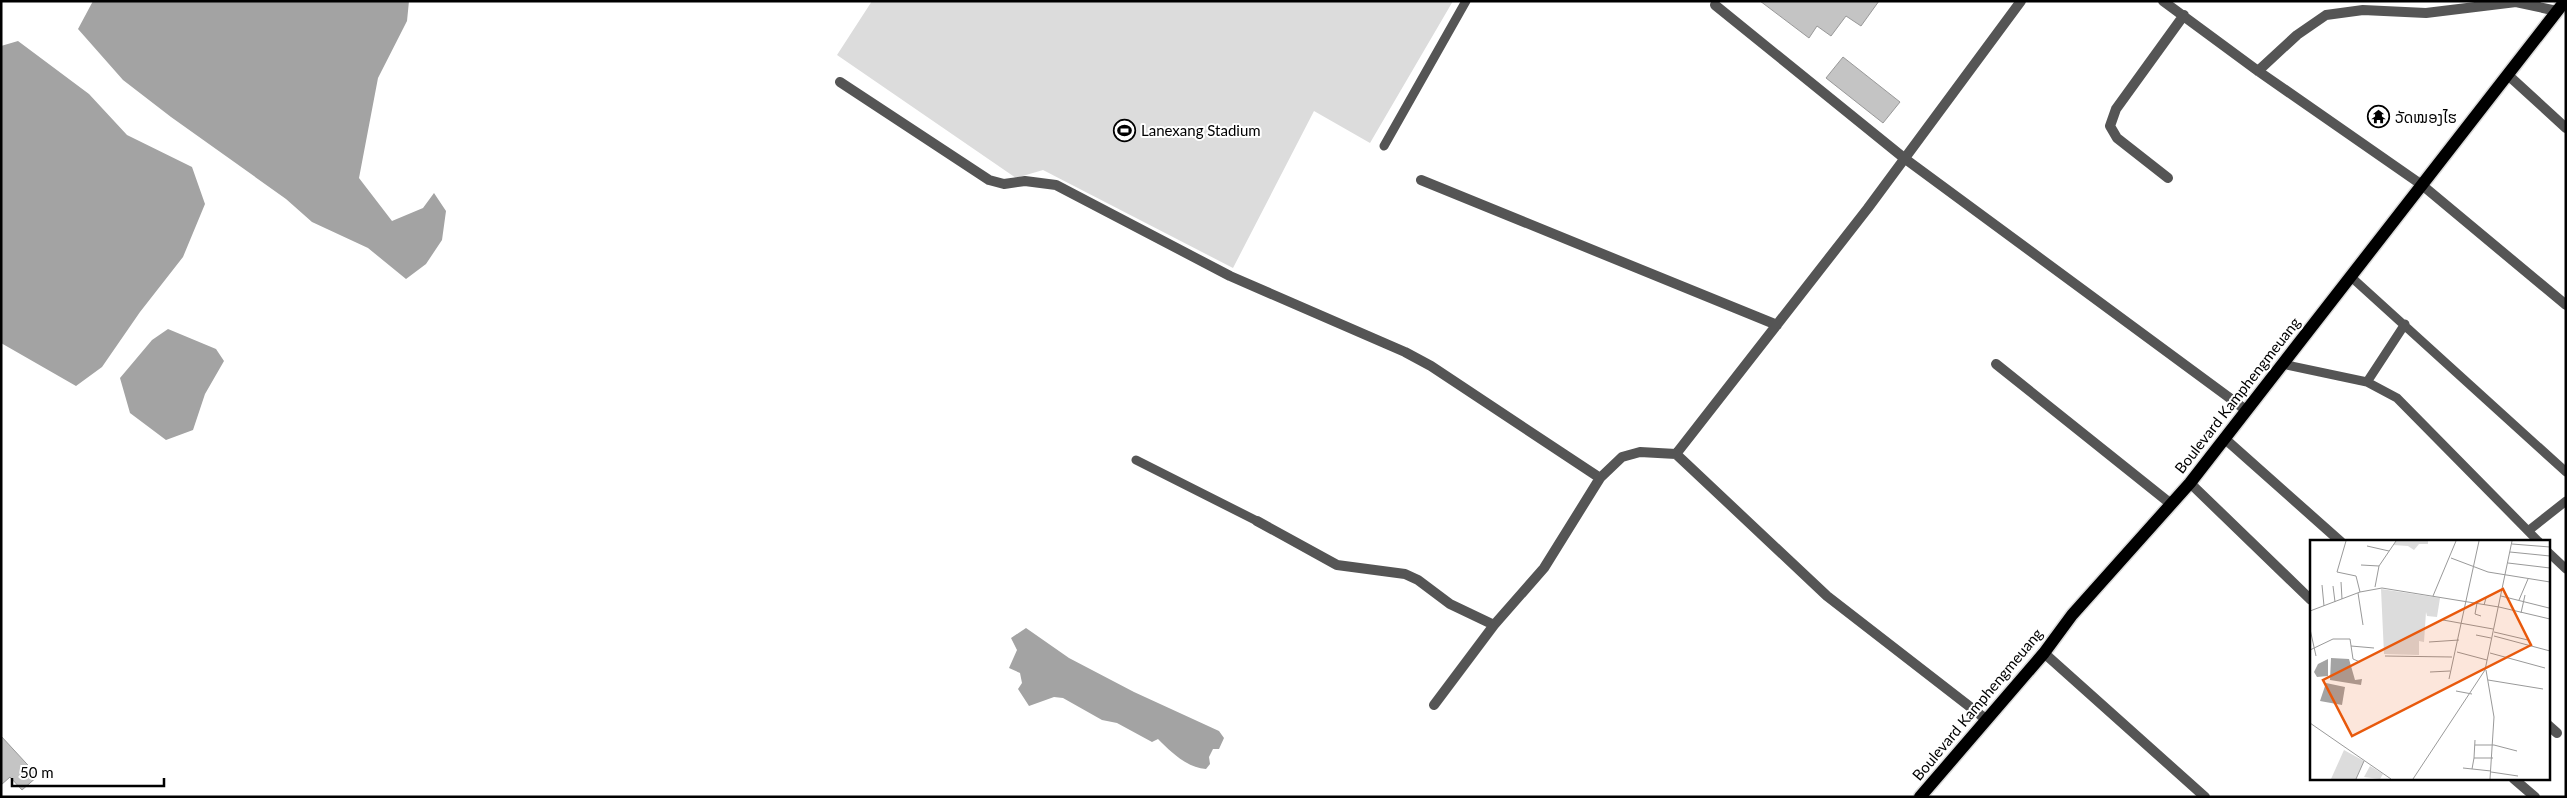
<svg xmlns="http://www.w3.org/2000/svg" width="2567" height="798" font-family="Lato,'Noto Sans Lao',sans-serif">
<rect width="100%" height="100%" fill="#fff"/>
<path fill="#dcdcdc" d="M872,1h581l-83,142 -56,-32 -81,157 -190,-98 -27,8 -179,-123z"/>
<path fill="#a3a3a3" d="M93,1h316l-2,20 -29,57 -19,100 33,43 31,-13 11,-15 12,18 -4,29 -16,24 -20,15 -38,-31 -56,-26 -26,-23 -115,-82 -48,-37 -45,-51z
M18,41l71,53 38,41 65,32 13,37 -22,53 -43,55 -38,55 -26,19 -75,-43v-297z
M168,329l48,20 8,12 -19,33 -12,36 -27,10 -36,-27 -10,-35 32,-38z
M1026,628l43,30 65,34 85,39 5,7 -5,11h-6l-4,8 1,7 -4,5c-19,-1 -36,-18 -48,-30l-6,3 -35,-19 -15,-3 -39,-22 -9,-1 -25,9 -11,-17 4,-6 -2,-10 -11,-5 8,-18 -6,-12z"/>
<path fill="#c4c4c4" stroke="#999" d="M1760,1h119l-18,25 -15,-10 -15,20 -14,-10 -8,12z
M1843,57l57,45 -17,21 -57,-45z
M1,736l37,40 -16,14 -12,-13 -9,8z"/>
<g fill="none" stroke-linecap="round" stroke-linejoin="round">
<defs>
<path id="primary" d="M1920,797l124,-144 28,-38 118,-132 375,-482"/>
</defs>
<use href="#primary" stroke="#dbdbdb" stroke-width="15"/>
<path stroke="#555" stroke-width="9" d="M1384,146l82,-145
M2350,276l216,196
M2282,364l85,18 30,16 142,144
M2367,382l38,-58
M1136,460l121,61
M2528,531l38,-30
M2548,552l18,17"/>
<path stroke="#555" stroke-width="10" d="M2163,1l95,70 164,114 144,120
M1715,5l189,153 342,252
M2258,71l39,-36 29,-20 37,-5 63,3 90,-11 41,9
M2508,75l58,53
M840,82l149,98 15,4 21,-3 31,4 174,91 175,76 26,14 169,112
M2168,178l-51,-40 -7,-12 6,-17 68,-94
M1421,180l356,145
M1996,364l175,140
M2224,438l117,104
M1676,454l192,-246 153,-207
M2190,483l121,117
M1257,521l80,44 68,9 13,6 32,24 44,21
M2044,653l161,144
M1434,705l60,-80 50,-57 56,-90 22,-21 18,-5 36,2 151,142 160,124
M2548,725l9,8
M2514,779l21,18"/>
<use href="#primary" stroke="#000" stroke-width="12"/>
</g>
<defs>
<symbol id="temple-ring" viewBox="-11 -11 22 22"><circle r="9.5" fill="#fff" stroke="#000" stroke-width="1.5"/><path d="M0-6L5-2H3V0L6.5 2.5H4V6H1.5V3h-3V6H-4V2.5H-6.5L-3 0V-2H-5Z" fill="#000"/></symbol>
<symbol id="stadium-ring" viewBox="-11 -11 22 22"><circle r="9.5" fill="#fff" stroke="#000" stroke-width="1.5"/><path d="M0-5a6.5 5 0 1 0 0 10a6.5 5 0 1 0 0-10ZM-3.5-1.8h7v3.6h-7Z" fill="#000"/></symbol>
</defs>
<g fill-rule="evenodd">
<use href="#temple-ring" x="2366" y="104" width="25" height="25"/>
<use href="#stadium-ring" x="1112" y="118" width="25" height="25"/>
</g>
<g text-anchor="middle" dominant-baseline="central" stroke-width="4" stroke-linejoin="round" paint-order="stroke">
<g font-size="15" fill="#000" stroke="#fff" text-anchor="start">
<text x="2395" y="117">ວັດໝອງໄຮ</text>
<text x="1141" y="130">Lanexang Stadium</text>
</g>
<g font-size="15" fill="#000" stroke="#fff">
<text transform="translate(2237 395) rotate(-52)">Boulevard Kamphengmeuang</text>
<text transform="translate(1977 704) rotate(-50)">Boulevard Kamphengmeuang</text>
</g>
</g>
<g transform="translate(2310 540)">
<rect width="240" height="240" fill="#fff"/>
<path d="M86,1h32v3h-9l-5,6 -6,-4 -15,-1zM71,49l59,9 -3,19 -10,-1 -1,-4 -2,30 -5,-1v14l-35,-1zM34,210l20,11 -8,18h-25zM60,226l13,8 -3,5 -16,-2z" fill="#dcdcdc"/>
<path d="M21,118l18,1 6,21 7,-1 -1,6 -31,-5zM18,119v17l-11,1 -3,-5 4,-8zM16,143l19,4 -3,18 -22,-4z" fill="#a3a3a3"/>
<path fill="none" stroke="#999" stroke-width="1" d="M36,1l-9,31 19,4 4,16M202,4l38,3M57,6l22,5M200,12l40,4M141,18l37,14 62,10M198,23l42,5M51,25l18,1M31,42l1,17M12,45l2,21M23,46l2,16M65,47l4,-21 17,-25M48,53l5,32M123,56l23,-55M191,56l48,12M209,60l9,-21M167,63l-2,11 6,2M174,65l2,-7 15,-8M0,71l50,-19 22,-4 117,19 51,12M211,73l4,-18M133,80l50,9M0,89l6,27M184,92l34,8M166,95l15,3M184,96l56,15M119,102l30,-2M41,106l23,2M0,110l23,-11h17l3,20 7,3M147,112l30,8M180,113l55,15M75,116l67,1M176,130l8,47 -4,62M120,132l20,-1M139,139l30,-138M178,140l55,9M146,151l16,3M0,183l81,56M165,205h19l23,6M164,218l1,-18M153,228l28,3M162,229l2,-11h19M181,232l27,4M46,239l8,-18M103,239l72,-109 27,-129"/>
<path fill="#e8590c" fill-opacity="0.15" stroke="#e8590c" stroke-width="2.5" d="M193,49l28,56 -179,91 -29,-56z"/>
<rect width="240" height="240" fill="none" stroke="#000" stroke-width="2.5"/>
</g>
<rect width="2567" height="798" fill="none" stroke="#000000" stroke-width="5"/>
<path d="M12 778v8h152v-8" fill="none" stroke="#000000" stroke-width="2.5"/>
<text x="20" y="778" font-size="15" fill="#000000" stroke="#ffffff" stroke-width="4" paint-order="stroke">50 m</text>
</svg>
